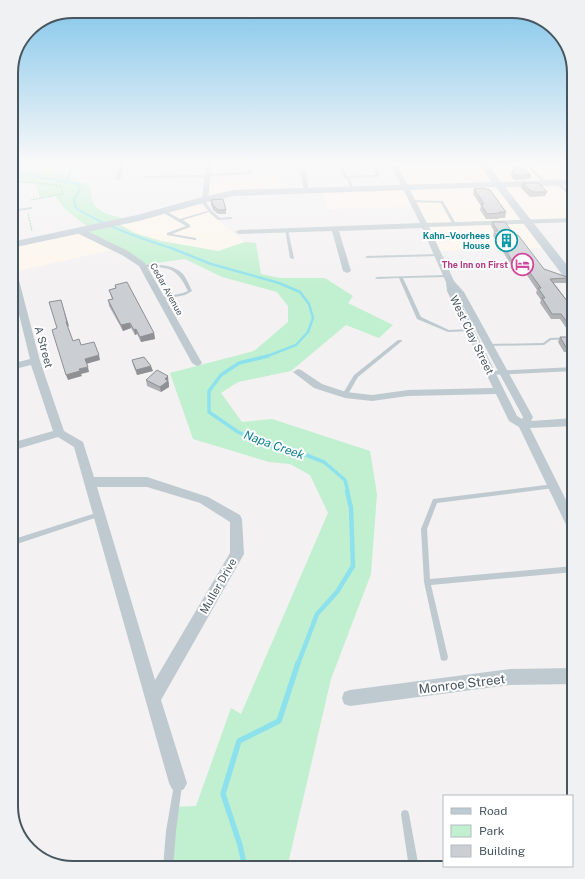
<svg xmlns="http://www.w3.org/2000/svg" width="585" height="879" font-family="'Public Sans',sans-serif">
<rect width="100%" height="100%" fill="#f3f1f1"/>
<path fill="#fdf6ec" d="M393,163h181v57l-46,2 20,26 -111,3 -23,-44 -86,2 -6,-19 82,-3z
M257,176h22l3,15 -77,8 2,-17 50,-2z
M196,202l49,40 -27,9 -57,-10 -26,-8 -19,-10z
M76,232l41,17 -104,23 -2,-8v-19z"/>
<path fill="#c0f0cf" d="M11,171h48l-5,2 22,6 4,4h7c5,6 3,14 7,21 6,10 25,13 35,16l-12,3 18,10 26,8 57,10 27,-9 11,1 5,31 19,4h45l28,18 -5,7 45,22 -14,13 -33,-13 -55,46 -53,11 -17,11 21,29 30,-3 98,32 7,43 -6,80 -40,105 -44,189h-119l6,-61 22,-1 35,-98 10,6 87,-201 -18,-38 -20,-11 -21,-2 -76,-23 -23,-66 84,-22 34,-29v-16l-11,-14 -55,-15 -37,-18 -43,6 -66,-33 14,-3 -27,-22 -8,-12 -15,3 -5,-15 -24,-1z"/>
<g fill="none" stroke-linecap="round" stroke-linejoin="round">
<path stroke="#8de1ed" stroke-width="2" d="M11,172l67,12 2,5 -6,10 2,9c31,19 63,30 98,41
M66,183l7,-19"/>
<path stroke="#8de1ed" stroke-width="2.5" d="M171,248l40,16 68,19 21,9 9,12 4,14 -5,14 -12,13 -31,12"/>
<path stroke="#8de1ed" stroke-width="3.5" d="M268,356l-29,7 -18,12 -12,16v21l29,20 32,14 31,7 23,9 21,18 3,12"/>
<path stroke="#8de1ed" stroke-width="4.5" d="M298,664l19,-50 20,-22 16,-26 -2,-58 -4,-17"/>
<path stroke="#8de1ed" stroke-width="5.5" d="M245,868l-5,-23 -17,-51 16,-53 40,-20 19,-58"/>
<path stroke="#77cf9c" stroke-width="1" stroke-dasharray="2 1" stroke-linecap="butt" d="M11,182l29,1 21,3 2,8 -32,6
M28,214l4,17"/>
<path fill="#bfcad0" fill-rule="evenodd" d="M249,163h2l1,10 -2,1 -41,2 -1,1 -63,1 -2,-1 2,-1 62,-1 1,-1 40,-2z
M339,163h3l4,13 30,-1 -4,-12h3l5,13 -2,1 -30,1 3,2 2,8 -3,1 -2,-9 -5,-3z
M524,163h3l18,18v2h-2z
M555,181h2l17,15v3l-19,-16z
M201,199h2l9,12 8,7 11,-1 2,1 -2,1 -13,1 -8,-7 -10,-13z
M410,200l33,1 13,23 -3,1 -12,-22 -30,-1 -2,-1z
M31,207h1v2l-21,3v-2z
M162,210h2l16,9 27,-8 2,1 -26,8 7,5v2l-18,7 24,4v2h-1l-28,-5v-2l19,-7 -24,-14z
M285,229l3,1 6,28 -1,1 -3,-1z
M438,254l2,1 -1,1 -72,2 -2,-1 2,-1z
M141,265c13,-1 32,-1 42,9 4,5 6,11 9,17l-7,4 -25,5v-2l23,-5 5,-2c-12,-25 -20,-24 -46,-24l-2,-1z
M447,275l2,1 -1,1 -45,1 18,39 28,13 20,-1h2v2l-23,1 -31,-13 -18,-41 -22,1 -2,-1 2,-1z
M574,337v2l-23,1 -7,5 -55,1 -2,-1 2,-1 54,-1 7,-5z
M398,340h4v1l-44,36 -11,19h-4l-1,-1 12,-20z
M574,367v4l-84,4 -2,-2 2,-2z
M554,484h2l1,2 -1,2h-2l-117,15 -10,26 3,50 144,-13v6l-143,13 17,72 -1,3 -3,1 -3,-1 -17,-78 -3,-53 12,-30z
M99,512h2l1,2 -1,2 -90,30v-6z
M178,781l3,1 1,3 -6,46 -3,37h-10l3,-37 8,-46 1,-3z
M405,810l3,1 1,3 10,54h-10l-8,-54 1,-3z"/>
<path fill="#bfcad0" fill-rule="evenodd" d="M120,163h6l-5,15 -3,2 -3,-2z
M206,163h6l-4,36 -3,2 -3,-2z
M298,163h6l5,28 -5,-1z
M390,163h6l31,60 147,-5v4l-145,5 25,54 10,11 69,125 -2,4 43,-3v8l-44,2 44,88v18l-4,-1 -51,-106 -10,-6 -13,-27 -88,2 -36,5 -27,-3 -31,-10 -21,-16 5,-3 3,1 21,14 24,8 26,3 36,-5 85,-2 -46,-97 -1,-9 -24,-54 -83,3 12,40 -4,2 -4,-2 -11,-40 -93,3 -4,-2 4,-2 181,-7zM456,293l67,124 -1,2 -5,-3z
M77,229h6l45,22 17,12 57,100 -2,2 -3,1 -5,-3 -53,-97 -17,-11 -45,-22z
M11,263l4,2 25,96 24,70 19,11 11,35h53l61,20 32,18 2,4 2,35 -83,146 26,83 -3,6 -6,3 -6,-3 -3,-6 -95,-336 -16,-10 -47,14v-8l42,-12 -22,-66 -20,5v-6l19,-5 -19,-77zM97,487h50l53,16 30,19v31l-75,127z
M574,668v16l-64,1 -160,21 -6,-2 -2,-6 2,-6 6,-2 160,-21z"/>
<path fill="#bfcbd4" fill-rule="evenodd" d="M478,163h9l14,19 73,-3v6l-69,2 69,87v12l-4,-1 -74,-98 -262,9 -27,6 -68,19 -128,27v-6l126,-27 65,-18 32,-7 258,-8z"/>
</g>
<path fill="#afb1b5" d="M11,163h42l-42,2z
M512,171l19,4 -1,4 -16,1 -3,-4z
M522,183l25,9 -2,4 -15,1 -9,-9z
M474,189l32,23 -1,6h-6v1h-13l-6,-9 1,-4 -8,-12z
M211,200l15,10v4h-8l-5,-4 -2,-5z
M492,222l22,13 30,34 24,9 -2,5h-12l20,27v26h-2l-12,-17h-9l-11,-16 1,-3 -5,-7 1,-3 -15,-22h-9l-20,-32 1,-5 -3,-5z
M115,285l39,48 1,6 -14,3 -4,-8 -2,1 -4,-7 -8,3 -14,-25 -1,-6 4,-1 -3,-9 6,-2z
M560,337h14v15h-10l-6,-10z
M132,360l21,11 -16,4 -4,-10z
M146,380l23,2v5l-8,5 -14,-6z"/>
<path fill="#8e9094" d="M61,300l8,26 -2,1 -1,-5z
M130,323l1,5 -8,3 -2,-6z
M136,329l1,5 -2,1 -1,-5z
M154,333l1,6 -14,3 -1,-5z
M99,355l1,5 -14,4 -1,-5z
M151,366l2,5 -16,4 -1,-5z
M88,367l1,5 -8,2 1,2 -14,4 -2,-5 13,-6z
M168,376l1,11 -8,5 -1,-5 5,-8z"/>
<path fill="#cbced3" stroke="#8e9094" d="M520,166l11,9h-16l-3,-4z
M522,183h17l8,9h-15z
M483,188l7,2 16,22h-7l1,1 -13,1 -6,-10h3l-10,-15z
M223,199l3,11h-8l-5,-5 -2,-5z
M492,222h13l9,13h4l26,34 23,8 1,1 -18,1 24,31v21l-13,-17h-9l-10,-16h3l-7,-10h3l-18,-25 -9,1 -20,-33h4z
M127,282l27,51 -14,4 -4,-8 -2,1 -4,-7 -9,2 -13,-25 5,-1 -4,-9 7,-2 -1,-3z
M61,300l6,22h-1l7,19 6,-2 2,6 13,-3 5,13 -14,4 3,8 -9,2 1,2 -14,4 -14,-45 5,-2 -8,-26z
M560,337h14v10h-8z
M144,357l7,9 -15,4 -4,-10z
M157,370l11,6 -3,3 3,2 -8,6 -14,-7z"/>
<linearGradient id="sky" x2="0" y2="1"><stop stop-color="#83c6ea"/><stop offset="0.57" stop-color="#faf9f9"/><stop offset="1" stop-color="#faf9f9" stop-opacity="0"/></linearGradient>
<rect width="585" height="287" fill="url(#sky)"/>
<defs>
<symbol id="building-ring" viewBox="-11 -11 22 22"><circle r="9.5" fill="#fff" stroke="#0f9aa8" stroke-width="1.5"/><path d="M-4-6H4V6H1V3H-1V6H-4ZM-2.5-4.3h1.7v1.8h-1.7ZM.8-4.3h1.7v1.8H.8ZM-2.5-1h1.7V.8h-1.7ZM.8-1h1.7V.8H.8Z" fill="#0f9aa8"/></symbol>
<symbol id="hotel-ring" viewBox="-11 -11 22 22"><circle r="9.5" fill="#fff" stroke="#d1479c" stroke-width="1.5"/><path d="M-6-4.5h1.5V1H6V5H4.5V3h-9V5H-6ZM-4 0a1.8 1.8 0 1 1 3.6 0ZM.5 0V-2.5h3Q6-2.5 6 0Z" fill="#d1479c"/></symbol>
</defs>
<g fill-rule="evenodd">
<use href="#building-ring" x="494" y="228" width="25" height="25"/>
<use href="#hotel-ring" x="510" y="252" width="25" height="25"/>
</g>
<g text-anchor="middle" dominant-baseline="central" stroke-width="4" stroke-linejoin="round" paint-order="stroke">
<g font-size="9" font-weight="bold" fill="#0d838f" stroke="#fff" text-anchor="end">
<text x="490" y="235">Kahn–Voorhees<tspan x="490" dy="10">House</tspan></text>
</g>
<g font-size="9" font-weight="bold" fill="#b23c85" stroke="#fff" text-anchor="end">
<text x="508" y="264">The Inn on First</text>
</g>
<g font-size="9" fill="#48565f" stroke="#fff">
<text transform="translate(167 289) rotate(61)">Cedar Avenue</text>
</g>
<g font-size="11" fill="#48565f" stroke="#fff">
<text transform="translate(472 335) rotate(64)">West Clay Street</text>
<text transform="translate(44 347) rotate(75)">A Street</text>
<text transform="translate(218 586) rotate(-60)">Muller Drive</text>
</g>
<g font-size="12" font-style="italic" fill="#0c7f8f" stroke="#fff">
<text transform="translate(274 445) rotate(20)">Napa Creek</text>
</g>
<g font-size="13" fill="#48565f" stroke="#fff">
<text transform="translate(462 684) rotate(-7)">Monroe Street</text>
</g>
</g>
<path d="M0 0H585V879H0ZM73 18H512A55 55 0 0 1 567 73V806A55 55 0 0 1 512 861H73A55 55 0 0 1 18 806V73A55 55 0 0 1 73 18Z" fill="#f0f1f2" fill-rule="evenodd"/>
<path fill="none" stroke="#48565f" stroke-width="2" d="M73 18H512A55 55 0 0 1 567 73V806A55 55 0 0 1 512 861H73A55 55 0 0 1 18 806V73A55 55 0 0 1 73 18Z"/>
<rect x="443" y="795" width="130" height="72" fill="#ffffff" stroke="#b6bbbf"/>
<rect x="451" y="808" width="20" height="6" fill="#bfcbd4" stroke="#b6bbbf"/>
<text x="479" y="815" font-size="12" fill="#48565f">Road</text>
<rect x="451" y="825" width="20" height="12" fill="#c0f0cf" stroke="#b6bbbf"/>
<text x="479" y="835" font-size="12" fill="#48565f">Park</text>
<rect x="451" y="845" width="20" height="12" fill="#cbced3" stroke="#b6bbbf"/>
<text x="479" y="855" font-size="12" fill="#48565f">Building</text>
</svg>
